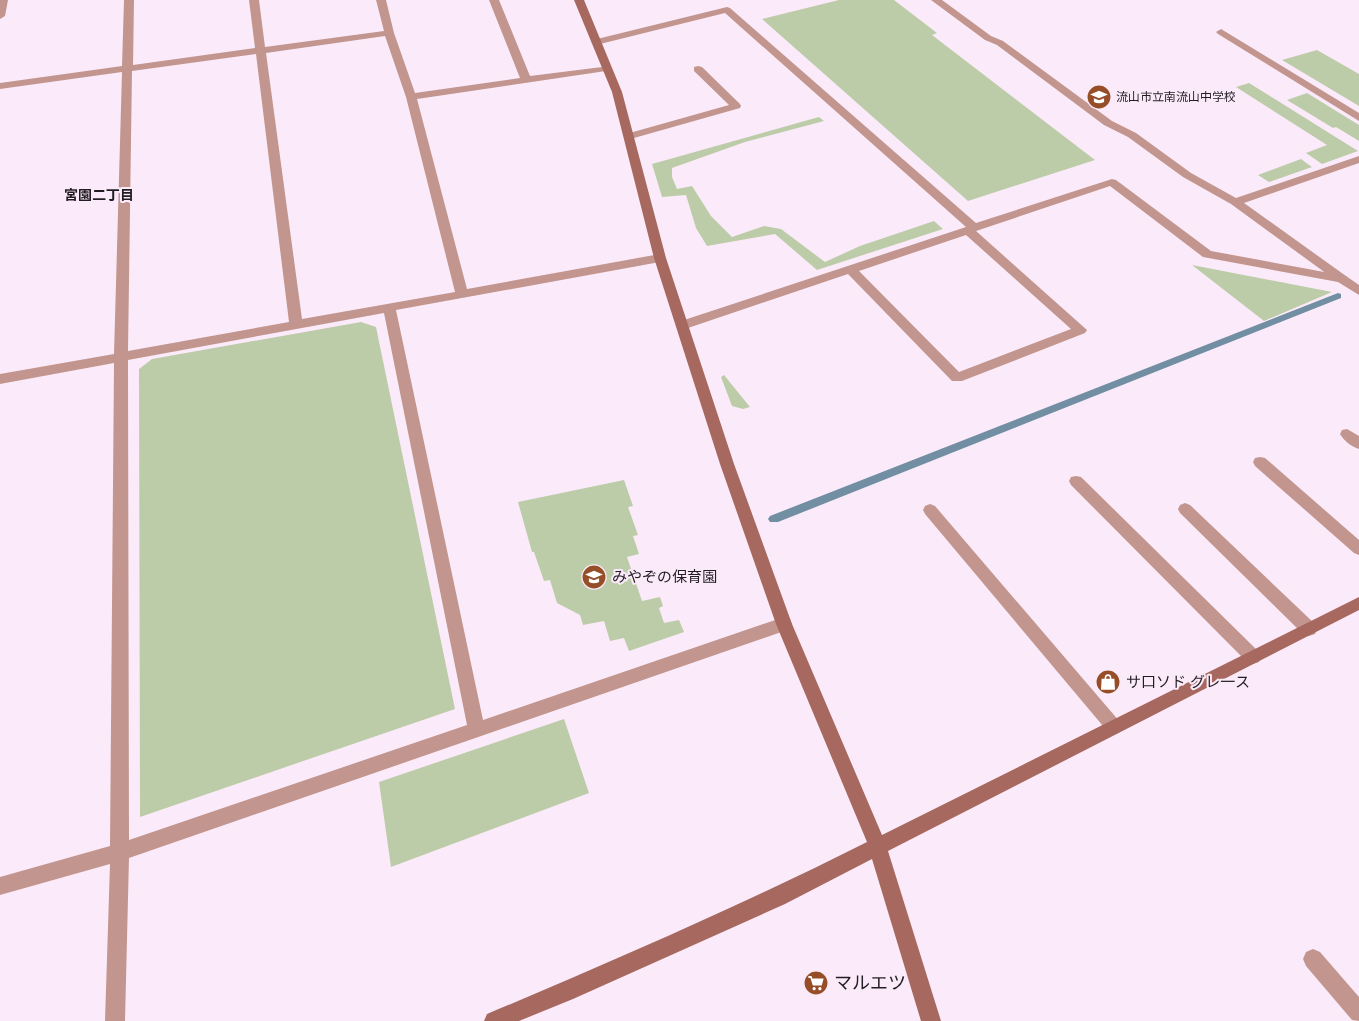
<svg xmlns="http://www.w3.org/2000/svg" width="1359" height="1021" font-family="'Fira Sans','Noto Sans JP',sans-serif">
<rect width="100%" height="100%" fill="#fbebfa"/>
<path fill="#bdcca8" d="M839,0h55l43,33 -5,2 163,125 -127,41 -206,-182z
M1317,50l42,24v32l-77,-46z
M1249,83l109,68 -36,13 -16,-11 21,-8 -91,-58z
M1307,93l52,32v16l-23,-14 -3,1 -46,-28z
M819,117l5,4 -79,21 -73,26v9l5,12 15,-3 19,30 21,21 32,-11 17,3 44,33 35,-16 74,-25 9,8 -126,41 -42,-36 -68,12 -11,-18 -10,-33 -24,2 -10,-33z
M1301,159l11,8 -43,15 -11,-7z
M1192,265l140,27 -68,29z
M361,322l15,5 79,382 -315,108 -1,-448 13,-10z
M724,375l26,32 -7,2 -11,-3 -11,-29z
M624,480l9,26 -5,1 10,28 -5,1 6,18 -12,3 15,44 18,-4 3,9 -4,2 5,15 15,-3 5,12 -55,19 -5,-13 -14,3 -6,-20 -21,4 -3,-10 -23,-12 -7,-23 -6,1 -10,-29h-2l-14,-50z
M564,719l25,74 -198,74 -12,-85z"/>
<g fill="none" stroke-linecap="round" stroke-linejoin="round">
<path fill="#718ea3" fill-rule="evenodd" d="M1338,293l3,1v4l-563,224h-8l-2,-3 2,-3z"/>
<path fill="#c2968e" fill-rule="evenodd" d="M931,0h11l49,36 12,5 109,80 24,12 55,40 45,25 123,-42v7l-115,40 102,73 2,3 -2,3h-8l-107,-78 -48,-27 -55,-40 -24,-12 -107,-80 -12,-5z
M1221,29l138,84v8l-141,-87 -2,-2z
M1347,429l12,7v13c-7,-2 -15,-8 -19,-15l2,-4z
M1260,457l5,1 94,82v15l-5,-2 -99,-87 -2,-4 2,-4z
M1185,503l5,2 125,119 2,5 -2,5 -6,2 -6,-2 -123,-121 -2,-4 2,-4z
M930,504l5,2 185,216 3,5 -3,5 -6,3 -6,-3 -183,-218 -2,-4 2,-4z
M1313,949l7,3 39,45v24l-7,-1 -46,-54 -3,-7 3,-7z"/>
<path fill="#c2968e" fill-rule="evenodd" d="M0,0h8l-3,16 -5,3z
M124,0h10l-1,65 122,-17 -6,-48h10l6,47 119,-16 -8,-31h10l8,33 21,60 105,-15 -31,-78h10l31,76 80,-10 1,2 -5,3 -189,28 50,190 193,-35 6,4 -6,4 -264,48 87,410 301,-103 6,2 2,5 -2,5 -661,229 -4,163h-20l5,-157 -110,31v-18l110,-31 4,-483 -114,21v-10l114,-20 8,-282 -122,17v-6l122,-17zM385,36l21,61 49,195 -153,27 -36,-266zM256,54l33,268 -161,29 4,-280zM384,313l83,412 -338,115 -1,-480z
M727,7l3,1 246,215 136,-44 4,1 95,71 135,25 13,9v10l-21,-13 -135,-25 -93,-71 -134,45 111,99 -2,3 -123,48h-10l-104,-107 -160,54h-10l-1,-3 1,-3 288,-95 -241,-214 -129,32 -5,-3 2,-2zM966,235l105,94 -112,43 -100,-101z
M698,66l4,1 38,37 1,2 -1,2 -106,30h-8l-1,-2 1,-2 103,-29 -35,-34v-4z
M1076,476l5,1 178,175 2,5 -2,5 -6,2 -6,-2 -176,-177 -2,-4 2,-4z"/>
<path fill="#a7695f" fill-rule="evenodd" d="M574,0h10l38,92 44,166 68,206 58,160 90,211 477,-238v13l-471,241 53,170h-20l-49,-162 -87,45 -212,95 -54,22h-35l3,-7c128,-54 255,-109 380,-172l-91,-218 -56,-160 -66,-206 -42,-166z"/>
</g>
<defs>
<symbol id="school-disc" viewBox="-11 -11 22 22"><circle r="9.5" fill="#954e28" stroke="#fbebfa"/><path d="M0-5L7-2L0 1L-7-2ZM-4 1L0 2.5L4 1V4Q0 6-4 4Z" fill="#fff"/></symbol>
<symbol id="shop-disc" viewBox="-11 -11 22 22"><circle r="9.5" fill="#954e28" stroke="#fbebfa"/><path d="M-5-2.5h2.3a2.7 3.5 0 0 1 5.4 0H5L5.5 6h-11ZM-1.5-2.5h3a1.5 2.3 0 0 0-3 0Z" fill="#fff"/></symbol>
<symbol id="supermarket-disc" viewBox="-11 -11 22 22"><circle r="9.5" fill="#954e28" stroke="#fbebfa"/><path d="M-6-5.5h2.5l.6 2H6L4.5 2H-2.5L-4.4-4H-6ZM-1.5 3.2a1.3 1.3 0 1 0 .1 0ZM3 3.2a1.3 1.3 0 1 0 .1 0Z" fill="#fff"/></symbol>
</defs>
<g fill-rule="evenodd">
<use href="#school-disc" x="1085" y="83" width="28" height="28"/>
<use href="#school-disc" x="580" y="563" width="28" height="28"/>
<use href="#shop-disc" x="1094" y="668" width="28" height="28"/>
<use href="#supermarket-disc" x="802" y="969" width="28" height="28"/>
</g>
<g text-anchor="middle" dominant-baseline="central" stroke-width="4" stroke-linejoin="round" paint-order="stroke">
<g font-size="12" fill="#221d22" stroke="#fbebfa" text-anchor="start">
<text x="1116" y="97">流山市立南流山中学校</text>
</g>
<g font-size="14" font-weight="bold" fill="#221d22" stroke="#fbebfa">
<text x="99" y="195">宮園二丁目</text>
</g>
<g font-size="15" fill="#221d22" stroke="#fbebfa" text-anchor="start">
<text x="612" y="577">みやぞの保育園</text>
<text x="1126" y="682">サ口ソド グレ一ス</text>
</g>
<g font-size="18" fill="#221d22" stroke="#fbebfa" text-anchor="start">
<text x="834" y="983">マルエツ</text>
</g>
</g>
</svg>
